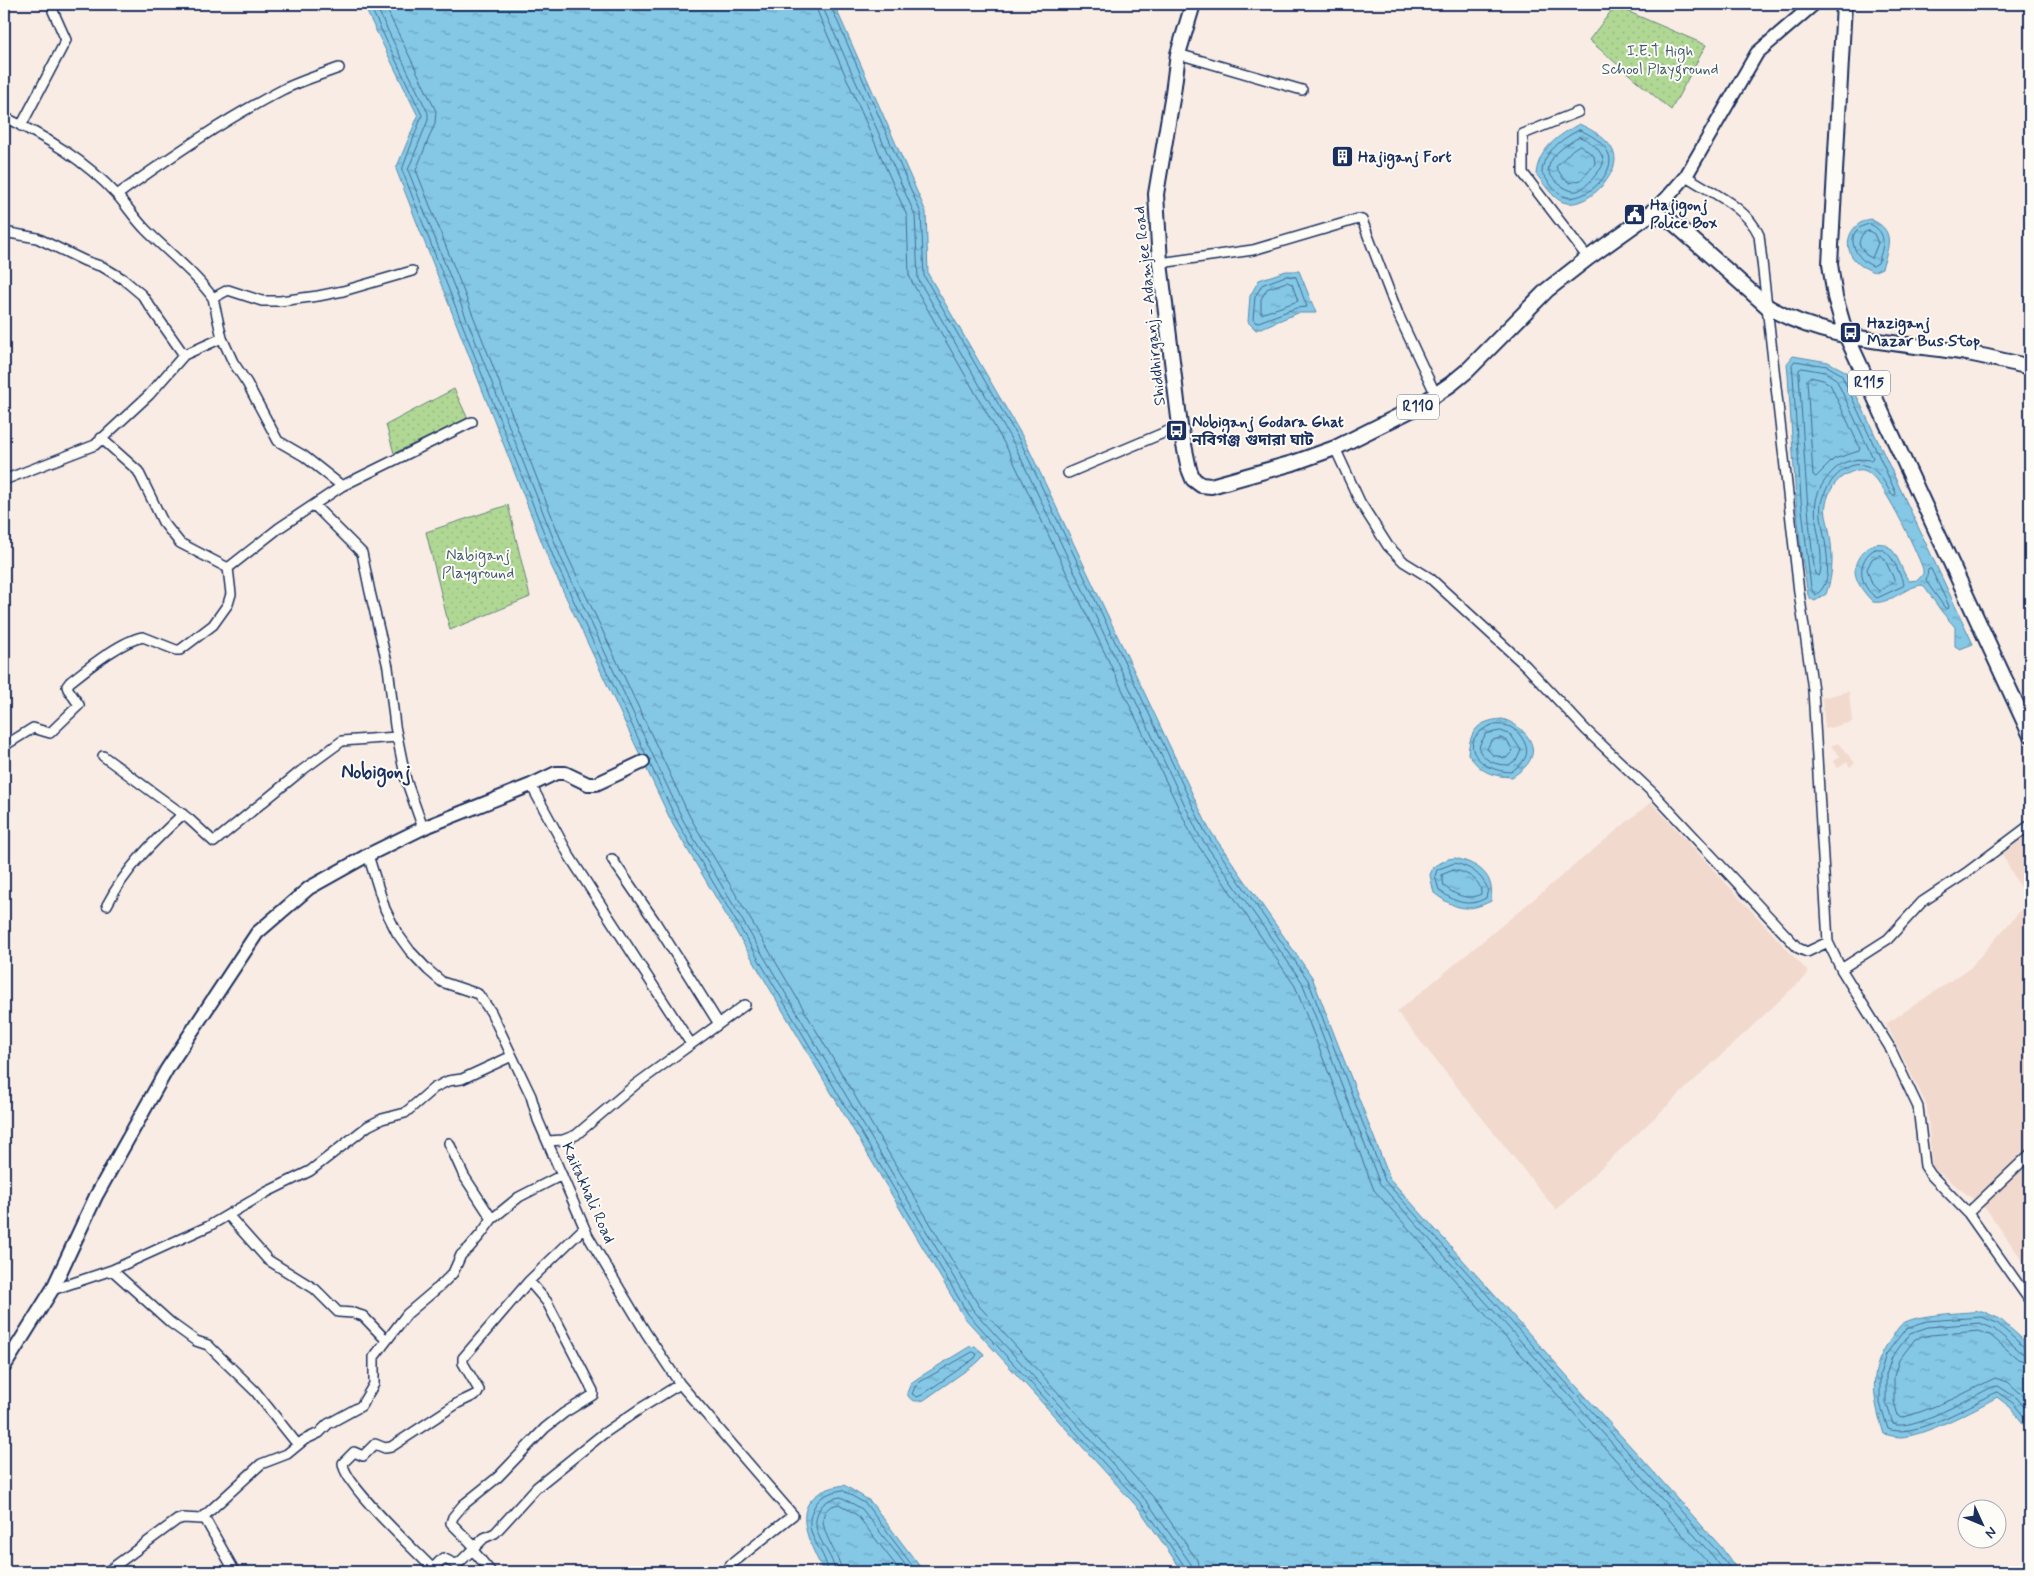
<svg xmlns="http://www.w3.org/2000/svg" width="2034" height="1576" font-family="Mynerve,'Noto Sans Bengali',sans-serif">
<defs>
<pattern id="grass-dots" width="8" height="8" patternUnits="userSpaceOnUse" patternTransform="scale(1.25)"><rect width="8" height="8" fill="#b0d894"/><path d="M2 2h.1M6 6h.1" fill="none" stroke="#97ba82" stroke-width="1.8" stroke-linecap="round"/></pattern>
<pattern id="water-ripples" width="26" height="14" patternUnits="userSpaceOnUse" patternTransform="scale(1.25)"><rect width="26" height="14" fill="#84c8e5"/><path d="M2 4q2-2 4 0t4 0M15 11q2-2 4 0t4 0" fill="none" stroke="#6ba3bd"/></pattern>
</defs>
<rect width="100%" height="100%" fill="#f8ece4"/>
<filter id="ink" filterUnits="userSpaceOnUse"><feTurbulence type="fractalNoise" baseFrequency=".02" numOctaves="2"/><feDisplacementMap in="SourceGraphic" scale="10" xChannelSelector="R" yChannelSelector="G"/><feConvolveMatrix kernelMatrix="1 2 1 2 8 2 1 2 1" color-interpolation-filters="sRGB"/></filter>
<g filter="url(#ink)">
<path fill="#f2d9ce" d="M1849,691l3,31 -27,7 -3,-31z
M1838,743l17,20 -5,4 -3,-5 -9,6 -5,-6 7,-6 -9,-10z
M1651,802l158,171 -253,237 -159,-198z
M2030,832v439l-43,-61 -55,-43 -5,-61 -41,-82 84,-56 58,-66 -26,-48z"/>
<path fill="url(#grass-dots)" stroke="#668479" d="M1615,6l91,39 -35,65 -82,-70z
M454,389l14,30 -74,34 -8,-28z
M508,505l22,92 -80,33 -24,-98z"/>
<path fill="url(#water-ripples)" stroke="#5a8baf" d="M363,4h471l92,208 2,62 97,167 184,388 103,148 78,202 331,368 18,25h-556l-43,-62 -176,-193 -291,-492 -123,-262 -154,-394 22,-53z
M1579,124c14,6 36,18 36,36 -1,20 -32,50 -52,42 -11,-4 -20,-20 -27,-28 3,-26 22,-38 43,-50z
M1870,219c26,11 19,26 12,49l-9,4c-4,-3 -11,-5 -14,-8 -19,-15 -11,-40 11,-45z
M1286,271h13l17,42h-18l-42,17 -8,-8 2,-26 9,-16z
M1793,356l35,6 17,9 128,273 -13,5 -5,-3v-19l-13,-15 -19,-27c-18,1 -33,20 -50,17 -8,-8 -19,-21 -18,-34 2,-15 20,-32 34,-21 10,8 12,24 20,34l9,-1 5,-6v-5c-7,-19 -40,-91 -57,-98 -6,-3 -13,0 -19,3 -11,5 -19,18 -21,30 -2,9 2,18 3,26 4,23 5,43 -3,64l-11,7 -4,-2 -3,-4 -7,-44 -5,-51 -8,-125 -1,-11z
M1502,719c16,4 38,23 28,41 -4,8 -11,12 -18,17 -22,-1 -31,-5 -44,-23 2,-24 10,-33 34,-35z
M1455,858c24,6 40,17 36,43 -24,12 -36,8 -57,-8l-4,-18 3,-8 15,-8z
M1982,1311l18,8 30,27v86l-20,-25 -13,-10c-21,12 -75,40 -97,40 -5,0 -11,-2 -16,-3 -11,-35 -17,-63 7,-95 3,-4 7,-12 11,-15 13,-10 63,-11 80,-13z
M975,1346l9,8 -2,4 -4,4 -54,38c-8,2 -14,2 -17,-7l4,-10 7,-5 51,-31z
M844,1485l26,16 54,71h-100c-19,-37 -39,-77 20,-87z"/>
<g fill="none" stroke-linecap="round" stroke-linejoin="round">
<path stroke="#456c94" stroke-width="1" d="M369,4l53,111 -20,55 153,391 91,194
M375,4l53,109v7l-20,50 153,388 122,262 290,490 175,193 43,61 2,8
M384,4l52,107 -1,12 -19,47 151,385 123,262 289,489 175,192 43,62 3,12
M816,4l2,9 89,203 2,59 3,7 96,168 185,388 102,148 79,204 342,382
M823,4l1,6 91,205 3,64 97,167 184,389 103,147 78,202 332,371 13,17
M830,4l91,209 3,63 97,167 184,389 103,148 77,201 332,370 16,21
M1579,130c12,4 31,16 31,31 -1,18 -26,40 -44,36 -10,-2 -18,-16 -24,-24 0,-20 21,-35 37,-43z
M1579,137c9,2 19,10 23,19 3,7 0,12 -5,17 -5,7 -12,15 -20,18 -10,2 -32,-15 -28,-25 3,-13 20,-23 30,-29z
M1580,145l14,11 1,8 -14,16 -11,3 -7,-5 -7,-11 16,-17z
M1870,224c19,9 13,23 8,39l-5,3c-21,-8 -31,-38 -3,-42z
M1869,231l5,3 4,9 -6,15 -6,-3 -7,-11c1,-6 3,-13 10,-13z
M1286,276l10,1 11,30 -11,1 -40,15 -3,-4 2,-22 7,-12z
M1287,282l5,2 6,17 -37,13v-15l6,-10z
M1795,361l32,5 14,8 55,119 -1,2h-3c-6,-10 -13,-25 -25,-29 -22,-8 -42,19 -46,37 -4,22 21,78 -6,92l-4,-7 -10,-88 -8,-125 -1,-10z
M1802,368l23,4 11,7 37,79 -2,2c-13,-2 -27,0 -36,9 -38,36 -8,63 -15,105l-2,2 -3,-2c-9,-66 -11,-133 -16,-199v-5z
M1810,377l13,3 7,4 30,64 -1,3 -25,8 -18,18 -3,-2 -6,-95z
M1875,549c16,-3 23,23 29,35l-1,2 -26,12c-18,-11 -22,-38 -2,-49z
M1880,555l4,3 11,23 -16,10 -7,-7 -5,-15 5,-10z
M1931,569l18,37 -1,3 -3,-1 -19,-27 2,-11z
M1492,725c5,0 11,-1 16,1 11,4 23,21 17,32 -3,6 -9,10 -14,14 -34,-1 -57,-32 -19,-47z
M1501,731l10,4 10,15 -4,9 -8,6c-13,0 -23,-3 -30,-15l1,-6 6,-10z
M1501,738l6,3 6,10 -7,7 -13,-3 -6,-6 4,-8z
M650,764l28,59 290,491 176,193 41,60 1,5
M1455,863c16,4 26,11 33,26l-2,9c-18,10 -32,4 -47,-8l-4,-14 2,-6z
M1454,870c12,2 28,10 27,24 -14,7 -26,1 -37,-8l-2,-11z
M2030,1349l-5,-1 -28,-25 -15,-6 -55,4 -21,7 -20,26 -6,20v29l8,26c22,9 68,-16 88,-26 7,-4 14,-9 21,-11l16,11 17,21
M973,1352l4,2 -2,4 -53,37 -5,2 -5,-3 3,-7 5,-5z
M2030,1355l-8,-2 -28,-24 -14,-6 -52,4 -18,6 -18,24 -6,18v27l7,22c18,8 81,-28 99,-37l6,-1 19,12 13,16
M2030,1363l-12,-4 -28,-24 -11,-4 -49,4 -15,4 -16,21 -5,16v25l4,15 3,2 19,-6 33,-13 42,-21 13,4 22,20
M828,1572c-2,-24 -28,-37 -14,-65 5,-11 17,-15 28,-17l24,14 51,68
M835,1572c-2,-22 -28,-38 -16,-62 4,-8 13,-12 22,-13l21,12 42,54 5,9
M842,1572c-1,-18 -40,-61 -3,-68l18,11 44,57"/>
<defs>
<path id="street" d="M1178,54l124,36
M1578,112l-55,22v39l65,85
M4,117c42,20 81,43 113,78 10,11 18,24 29,35 23,23 48,42 67,68l15,-8 34,11h18l38,-5 25,-5 69,-20
M21,126l45,-86 -13,-29 2,-7
M117,195c53,-38 107,-75 165,-105 18,-9 38,-15 57,-22
M4,232l33,6 48,23 18,6 20,12 19,16 42,60
M1160,263l93,-13 105,-31 4,1 36,94 38,81
M213,298l9,40 11,24 14,21 31,58 26,15 38,30
M101,438l37,33 25,51 17,21 48,25
M1335,448l25,54 28,44 16,16 26,16 96,88 60,64 68,64 144,154 9,4 21,-10 -15,-252 -14,-98 -40,-357c-12,-28 -49,-43 -73,-59
M1068,473l112,-47
M4,480l91,-35 54,-50 35,-40 38,-17
M314,505l48,48 8,39 18,75 7,59 11,54 17,48
M4,746l29,-18 17,5 29,-28 -11,-16 -1,-3 3,-4c18,-14 51,-41 73,-45l33,13h4l33,-25 15,-21 3,-10 -3,-26 51,-40 63,-42 130,-64
M103,756l86,63 25,23 87,-71 41,-30 55,-4
M531,785l39,72 121,187
M368,855l17,54 12,24 13,18 18,19 14,12 36,12 13,18 40,84 7,24 50,116 58,97 34,51 113,131 -64,51 -3,6
M612,859l42,61 65,104
M107,905c19,-37 46,-63 76,-91
M1828,942l13,27 47,-30 34,-37 44,-29 64,-48
M1841,969l48,77 29,61 7,59 6,9 37,38 62,88
M548,1141l15,-1 13,-5 59,-50 110,-80
M449,1143l15,33 28,43
M1968,1213l62,-59
M228,1215l40,45 47,29 23,23 15,1 10,3 23,24
M112,1270l59,53 25,18 12,4 9,9 38,37 43,54
M52,1290l60,-20 97,-44 58,-34 43,-21 58,-45 14,-7 23,-6 29,-25 14,-7 14,-2 50,-23
M204,1517l31,55
M475,1547l-24,-24 2,-6 10,-12 35,-28 47,-49 19,-15 29,-18v-4l-46,-89 -18,-21
M472,1549l19,23
M432,1568c-17,-18 -89,-84 -89,-105l11,-11 9,4 12,-12 10,4 6,-1 67,-44 19,-9 2,-4 -16,-27v-5l66,-77 55,-53
M101,1572l7,-1 69,-51 6,-2 18,1 60,-55 26,-10 17,-14 15,-7 9,-9 33,-18 13,-22v-27l33,-43 33,-28 13,-13 8,-18 8,-7 12,-14 11,-15 27,-22 43,-22
M429,1572l14,-14 12,6 5,-2 24,-24 11,-5 42,-46 66,-53 38,-26 39,-24"/>
<path id="secondary" d="M1643,218l23,-19 20,-23 71,-123 57,-49
M4,1367l48,-77 44,-94 71,-127 90,-136 52,-45 59,-33 55,-27 108,-43 25,-12h9l23,11h8l47,-22"/>
<path id="primary" d="M1193,4l-15,50 -5,39 -17,101 4,69 20,163 9,43 4,10 8,6 10,1 82,-23 42,-15 84,-42 32,-22 17,-14 79,-80 41,-32 59,-42c13,-1 19,2 29,9l92,82c60,35 132,35 199,46 21,4 42,9 63,14
M1844,4l-14,260 5,33 11,38 184,399"/>
</defs>
<use href="#street" stroke="#1b2f5e" stroke-width="12"/>
<use href="#secondary" stroke="#1b2f5e" stroke-width="16"/>
<use href="#primary" stroke="#1b2f5e" stroke-width="18"/>
<use href="#street" stroke="#fdfcf7" stroke-width="9"/>
<use href="#secondary" stroke="#fdfcf7" stroke-width="12"/>
<use href="#primary" stroke="#fdfcf7" stroke-width="14"/>
</g>
</g>
<defs>
<symbol id="building-square" viewBox="-11 -11 22 22"><rect x="-9" y="-9" width="18" height="18" rx="4" fill="#1b2f5e" stroke="#fdfcf7"/><path d="M-4-6H4V6H1V3H-1V6H-4ZM-2.5-4.3h1.7v1.8h-1.7ZM.8-4.3h1.7v1.8H.8ZM-2.5-1h1.7V.8h-1.7ZM.8-1h1.7V.8H.8Z" fill="#fff"/></symbol>
<symbol id="civic-square" viewBox="-11 -11 22 22"><rect x="-9" y="-9" width="18" height="18" rx="4" fill="#1b2f5e" stroke="#fdfcf7"/><path d="M-.6-6.5H3V-4.5H.6V-3L4-1V1h2V6H-6V1h2V-1L-.6-3ZM-1.2 2.5V6h2.4V2.5Z" fill="#fff"/></symbol>
<symbol id="bus-square" viewBox="-11 -11 22 22"><rect x="-9" y="-9" width="18" height="18" rx="4" fill="#1b2f5e" stroke="#fdfcf7"/><path d="M-5-6H5V4H4V6H2V4H-2V6H-4V4H-5ZM-3.5-4V0h7V-4ZM-3.5 1.2v1.5H-2V1.2ZM2 1.2v1.5H3.5V1.2Z" fill="#fff"/></symbol>
</defs>
<g fill-rule="evenodd">
<use href="#building-square" x="1330" y="144" width="25" height="25"/>
<use href="#civic-square" x="1622" y="202" width="25" height="25"/>
<use href="#bus-square" x="1838" y="320" width="25" height="25"/>
<use href="#bus-square" x="1164" y="418" width="25" height="25"/>
</g>
<g text-anchor="middle" dominant-baseline="central" stroke-width="4" stroke-linejoin="round" paint-order="stroke">
<g fill="#fdfcf7" stroke="#5f6c8c" stroke-width="1">
<rect x="1848" y="370.5" width="42" height="25" rx="4"/>
<rect x="1397" y="394.5" width="42" height="25" rx="4"/>
</g>
<g font-size="15" font-weight="bold" fill="#1b2f5e">
<text x="1869" y="383">R115</text>
<text x="1418" y="407">R110</text>
</g>
<g font-size="16" fill="#40596c" stroke="#fdfcf7">
<text x="1660" y="51">I.E.T High<tspan x="1660" dy="18">School Playground</tspan></text>
<text x="478" y="555">Nabiganj<tspan x="478" dy="18">Playground</tspan></text>
</g>
<g font-size="16" font-weight="bold" fill="#1b2f5e" stroke="#fdfcf7" text-anchor="start">
<text x="1358" y="157">Hajiganj Fort</text>
<text x="1650" y="205">Hajigonj<tspan x="1650" dy="18">Police Box</tspan></text>
<text x="1867" y="323">Haziganj<tspan x="1867" dy="18">Mazar Bus Stop</tspan></text>
<text x="1192" y="422">Nobiganj Godara Ghat<tspan x="1192" dy="18">নবিগঞ্জ গুদারা ঘাট</tspan></text>
</g>
<g font-size="16" fill="#1b2f5e" stroke="#fdfcf7">
<text transform="translate(1150 306) rotate(-96)">Shiddhirganj - Adamjee Road</text>
<text transform="translate(588 1193) rotate(66)">Kaitakhali Road</text>
</g>
<g font-size="19" font-weight="bold" fill="#1b2f5e" stroke="#fdfcf7">
<text x="376" y="772">Nobigonj</text>
</g>
</g>
<rect width="2034" height="1576" fill="none" stroke="#fdfcf7" stroke-width="20"/>
<rect x="10" y="10" width="2014" height="1556" fill="none" stroke="#1b2f5e" stroke-width="2" filter="url(#ink)"/>
<g transform="translate(1982 1524) rotate(134)"><circle r="24" fill="#fdfcf7" stroke="#a3aaba"/>
<path d="M0-4L9 19L0 12L-9 19Z" fill="#1b2f5e"/>
<text y="-8" font-size="14" font-weight="bold" text-anchor="middle" fill="#1b2f5e">N</text>
</g>
</svg>
